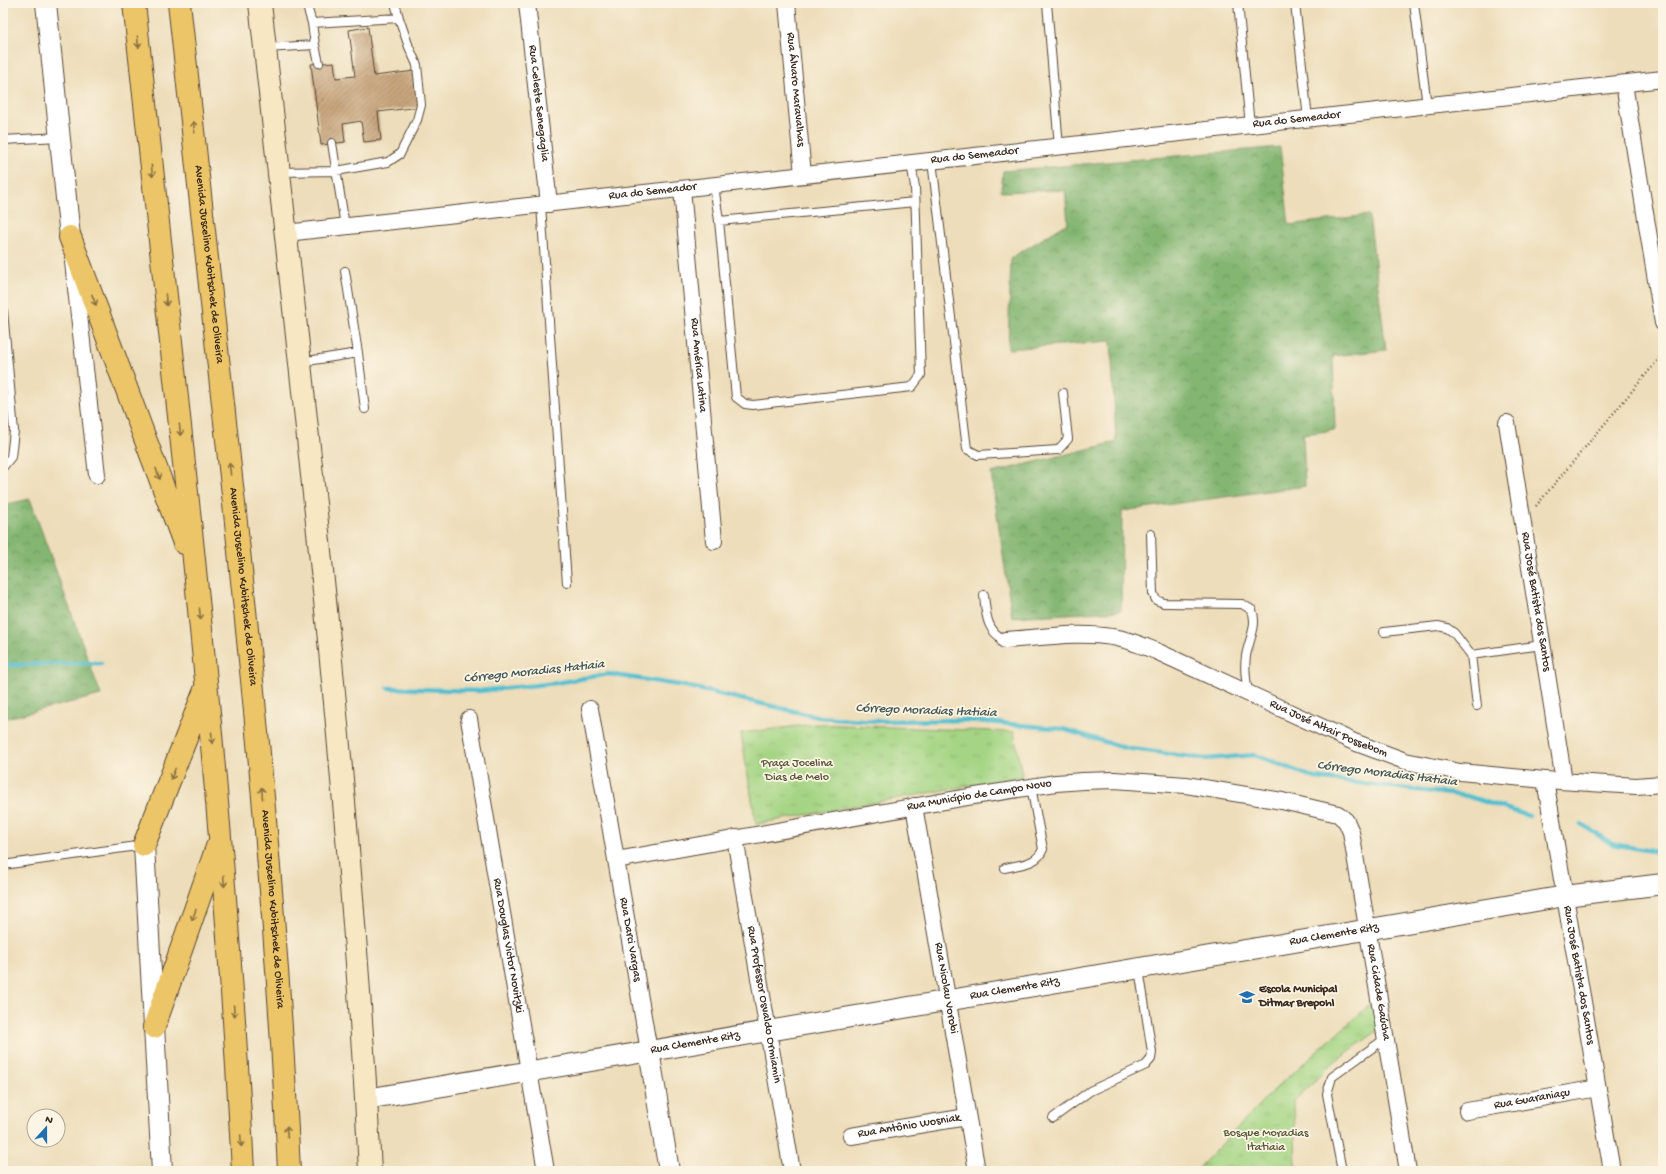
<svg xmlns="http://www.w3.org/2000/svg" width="1666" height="1174" font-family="'Gochi Hand',sans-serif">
<defs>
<pattern id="forest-crowns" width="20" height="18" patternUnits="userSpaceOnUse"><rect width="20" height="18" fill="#84b672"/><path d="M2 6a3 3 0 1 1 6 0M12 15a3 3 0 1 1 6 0" fill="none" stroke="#6d945d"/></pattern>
<pattern id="park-tufts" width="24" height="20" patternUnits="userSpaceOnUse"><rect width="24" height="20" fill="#a5d584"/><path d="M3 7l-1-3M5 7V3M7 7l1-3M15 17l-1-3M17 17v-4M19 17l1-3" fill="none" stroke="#8fb772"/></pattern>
<pattern id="building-hatch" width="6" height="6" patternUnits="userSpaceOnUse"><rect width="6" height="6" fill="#c8a67e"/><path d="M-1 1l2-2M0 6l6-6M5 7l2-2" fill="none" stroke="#a48767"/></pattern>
</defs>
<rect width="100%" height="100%" fill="#fcf5e5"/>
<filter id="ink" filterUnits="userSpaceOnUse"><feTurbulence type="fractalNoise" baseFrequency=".025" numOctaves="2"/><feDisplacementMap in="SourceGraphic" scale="8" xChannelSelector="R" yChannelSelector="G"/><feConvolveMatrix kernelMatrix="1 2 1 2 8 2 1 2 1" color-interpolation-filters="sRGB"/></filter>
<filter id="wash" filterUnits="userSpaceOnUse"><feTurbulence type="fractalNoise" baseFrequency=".012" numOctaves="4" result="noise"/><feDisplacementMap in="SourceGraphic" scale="16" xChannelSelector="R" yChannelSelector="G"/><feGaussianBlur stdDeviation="0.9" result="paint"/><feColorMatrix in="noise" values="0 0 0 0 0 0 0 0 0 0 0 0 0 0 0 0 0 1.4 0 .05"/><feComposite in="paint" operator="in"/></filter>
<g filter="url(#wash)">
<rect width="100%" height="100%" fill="#edddba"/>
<path fill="url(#forest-crowns)" stroke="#607048" d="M1280,147l9,78 80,-10 17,135 -53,6 2,74 -32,4 2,52 -183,25 -1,100 -109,6 -21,-144 125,-31 -5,-101 -103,8 3,-91 57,-35 -3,-33 -64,2 2,-21z
M30,499l71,196 -98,24v-214z"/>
<path fill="url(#park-tufts)" stroke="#708051" d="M816,724l198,8 8,44 -266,48 -15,-91z
M1373,1002l7,27 -46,33 -40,39 2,70h-100l82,-85z"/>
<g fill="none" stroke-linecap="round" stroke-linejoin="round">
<path stroke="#53becf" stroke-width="4.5" d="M3,665l98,-2
M388,688l91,3 77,-8 52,-9 77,12 134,31 57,4 90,-1 97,9 62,19 80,11 50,-4 60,23 152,18 62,20
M1581,824l31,20 51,9"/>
</g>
<g id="blocks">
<path fill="url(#building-hatch)" d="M368,27l6,49 41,-5 5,36 -42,5 3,28 -17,2 -3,-21 -18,3 2,18 -24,3 -10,-81 23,-2 2,16 19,-2 -6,-46z
M3,380l9,35 -9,2z"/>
</g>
</g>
<g filter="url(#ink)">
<use href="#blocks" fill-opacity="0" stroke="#564535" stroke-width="1"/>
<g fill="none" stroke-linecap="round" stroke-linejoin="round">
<defs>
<path id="service" d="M306,3l6,20
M1047,3l12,144
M1238,3l12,123
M1295,3l13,116
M1414,3l13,103
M266,48l49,-3
M319,63l-4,-18 -3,-22 87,-5 -4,-15
M3,140l57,-3
M332,143l13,83
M932,161l35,288 11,6 80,-5 10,-11 -5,-46
M280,172l56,-1 52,-9 12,-8 17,-34 4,-15 -4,-40 -8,-18 -10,-29
M714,185l5,36 17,176 9,7 8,1 159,-18 9,-12 -6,-188 -4,-24
M541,205l26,378
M719,221l196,-19
M3,311l11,120 -3,26 -8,10
M358,353l7,56
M301,362l57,-9 -13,-82
M1151,534l2,59 3,7 8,3 78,1 10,6c6,16 -3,29 -6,46 -2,13 0,24 2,37
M984,595c2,19 2,36 21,45
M1384,632l54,-6 9,2 7,5 17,22 6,51
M1471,655l71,-10
M3,865l141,-20
M1005,868c15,-4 32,-3 38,-19l-12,-62
M1053,1118l37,-27 56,-26 5,-6 1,-7 -13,-83
M1138,1171l3,-1
M1342,1171l-15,-77 5,-17 54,-39"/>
<g id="minor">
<path id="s1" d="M527,3l22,201"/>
<path id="s2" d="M787,3l16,172"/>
<path d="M1624,84l39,239"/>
<path id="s3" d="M682,189l32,352"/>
<path id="s4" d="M286,233l1377,-154"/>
<path d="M73,262l24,213"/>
<path id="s5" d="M1507,423l57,358"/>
<path id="s6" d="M1005,640c35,-2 72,-9 107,-3 15,2 29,8 44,14l198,91 51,19 55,11 85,8 91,6 27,-2"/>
<path id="s7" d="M590,709l59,342"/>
<path id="s8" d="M469,719l77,452"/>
<path id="s9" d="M1545,780l67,391"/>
<path id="s10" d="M914,806l63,365"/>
<path id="s11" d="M735,838l57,333"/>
<path id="s12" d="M616,860l346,-62 94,-15 27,-2 31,-1 72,5 96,16 56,13 8,7 5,11 57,339"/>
<path id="s13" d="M1467,1111l131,-23"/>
<path id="s14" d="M851,1136l116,-19"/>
</g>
<g id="tertiary">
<path d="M46,3l24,234"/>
<path d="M144,845l18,326"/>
<path d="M649,1051l20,120"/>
<path id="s15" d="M366,1099l1199,-203 98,-12"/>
</g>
<path id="secondary" d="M260,3c43,389 90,777 110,1168"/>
<g id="motorway">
<path d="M134,3c42,389 89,777 109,1168"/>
<path id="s16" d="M179,3c20,170 38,340 56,510 23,219 44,438 54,658"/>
<path d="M70,237l114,306"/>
<path d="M144,845l61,-155"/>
<path d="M154,1027l63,-180"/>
</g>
</defs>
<use href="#service" stroke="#564535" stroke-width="10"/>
<use href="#minor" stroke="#564535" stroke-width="18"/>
<use href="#tertiary" stroke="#564535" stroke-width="22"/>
<use href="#secondary" stroke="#564535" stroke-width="24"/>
<use href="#motorway" stroke="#564535" stroke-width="24"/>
<path stroke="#564535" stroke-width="2.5" stroke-dasharray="1 3" stroke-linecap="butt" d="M1536,506l127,-152"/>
<use href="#service" stroke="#fff" stroke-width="8"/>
<use href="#minor" stroke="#fff" stroke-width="16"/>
<use href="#tertiary" stroke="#fff" stroke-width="20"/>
<use href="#secondary" stroke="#f7e8c3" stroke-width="22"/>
<use href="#motorway" stroke="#ecc569" stroke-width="22"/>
</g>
<defs><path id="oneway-shaft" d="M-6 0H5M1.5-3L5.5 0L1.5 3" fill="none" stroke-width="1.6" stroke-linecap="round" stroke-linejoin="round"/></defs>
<g stroke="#8b7040">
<use href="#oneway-shaft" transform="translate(138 42) rotate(84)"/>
<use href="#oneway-shaft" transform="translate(194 127) rotate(-97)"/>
<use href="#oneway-shaft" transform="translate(152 171) rotate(84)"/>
<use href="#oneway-shaft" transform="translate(94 300) rotate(70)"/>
<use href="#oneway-shaft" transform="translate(166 300) rotate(84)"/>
<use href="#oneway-shaft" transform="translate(180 430) rotate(84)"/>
<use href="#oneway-shaft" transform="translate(230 469) rotate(-96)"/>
<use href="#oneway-shaft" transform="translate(158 474) rotate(70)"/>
<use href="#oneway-shaft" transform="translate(200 614) rotate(84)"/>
<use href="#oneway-shaft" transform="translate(212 738) rotate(85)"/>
<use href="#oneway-shaft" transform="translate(173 774) rotate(112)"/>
<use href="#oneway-shaft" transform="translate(262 793) rotate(-95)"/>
<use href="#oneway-shaft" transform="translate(224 881) rotate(86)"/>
<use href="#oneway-shaft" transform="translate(194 915) rotate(109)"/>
<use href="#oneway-shaft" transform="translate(234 1011) rotate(86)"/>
<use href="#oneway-shaft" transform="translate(287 1132) rotate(-94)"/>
<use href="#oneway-shaft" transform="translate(241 1141) rotate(87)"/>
</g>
</g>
<defs>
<symbol id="school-bare" viewBox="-9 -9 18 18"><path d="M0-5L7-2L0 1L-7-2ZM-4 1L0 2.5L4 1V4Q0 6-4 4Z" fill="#1f6fb2" stroke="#fcf5e5" stroke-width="2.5" paint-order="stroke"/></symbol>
</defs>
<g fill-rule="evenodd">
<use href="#school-bare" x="1236" y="986" width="22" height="22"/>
</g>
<g text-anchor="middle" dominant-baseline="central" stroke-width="3.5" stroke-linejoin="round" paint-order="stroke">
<g font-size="12" fill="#3b2a1e" stroke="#fcf5e5">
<text stroke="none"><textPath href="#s2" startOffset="87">Rua Álvaro Maravalhas</textPath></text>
<text stroke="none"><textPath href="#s1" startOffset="101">Rua Celeste Senegaglia</textPath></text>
<text stroke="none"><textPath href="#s4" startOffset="1017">Rua do Semeador</textPath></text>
<text stroke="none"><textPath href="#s4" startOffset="693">Rua do Semeador</textPath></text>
<text stroke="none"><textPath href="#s4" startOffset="369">Rua do Semeador</textPath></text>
<text stroke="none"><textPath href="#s16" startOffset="263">Avenida Juscelino Kubitschek de Oliveira</textPath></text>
<text stroke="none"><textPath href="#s3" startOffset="177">Rua América Latina</textPath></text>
<text stroke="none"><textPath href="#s16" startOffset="587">Avenida Juscelino Kubitschek de Oliveira</textPath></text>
<text stroke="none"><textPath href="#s5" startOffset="181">Rua José Batista dos Santos</textPath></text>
<text stroke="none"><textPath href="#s6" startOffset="343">Rua José Altair Possebom</textPath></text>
<text stroke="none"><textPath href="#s12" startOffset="369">Rua Município de Campo Novo</textPath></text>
<text stroke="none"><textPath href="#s16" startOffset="911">Avenida Juscelino Kubitschek de Oliveira</textPath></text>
<text stroke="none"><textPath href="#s15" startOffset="982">Rua Clemente Ritz</textPath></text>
<text stroke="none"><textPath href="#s7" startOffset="234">Rua Darci Vargas</textPath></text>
<text stroke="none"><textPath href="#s8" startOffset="230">Rua Douglas Victor Novitzki</textPath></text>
<text stroke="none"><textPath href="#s9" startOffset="198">Rua José Batista dos Santos</textPath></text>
<text stroke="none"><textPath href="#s10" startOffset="185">Rua Nicolau Vorobi</textPath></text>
<text stroke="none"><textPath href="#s15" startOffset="658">Rua Clemente Ritz</textPath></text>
<text stroke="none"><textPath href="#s12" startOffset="917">Rua Cidade Gaúcha</textPath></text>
<text stroke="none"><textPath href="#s11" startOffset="169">Rua Professor Osvaldo Ormiamin</textPath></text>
<text stroke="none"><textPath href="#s15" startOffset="334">Rua Clemente Ritz</textPath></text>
<text stroke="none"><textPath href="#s13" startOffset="66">Rua Guaraniaçu</textPath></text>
<text stroke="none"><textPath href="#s14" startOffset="59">Rua Antônio Wosniak</textPath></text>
</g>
<g font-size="12" fill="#565538" stroke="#fcf5e5">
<text x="797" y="764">Praça Jocelina<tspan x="797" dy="14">Dias de Melo</tspan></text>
<text x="1266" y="1134">Bosque Moradias<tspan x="1266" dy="14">Itatiaia</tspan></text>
</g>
<g font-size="12" font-weight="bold" fill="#3b2a1e" stroke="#fcf5e5" text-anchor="start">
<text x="1259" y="990">Escola Municipal<tspan x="1259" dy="14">Ditmar Brepohl</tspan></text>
</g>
<g font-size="13" font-style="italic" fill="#425653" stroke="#fcf5e5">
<text transform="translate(534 672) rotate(-6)">Córrego Moradias Itatiaia</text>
<text transform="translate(926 711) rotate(2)">Córrego Moradias Itatiaia</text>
<text transform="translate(1387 774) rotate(7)">Córrego Moradias Itatiaia</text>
</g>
</g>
<rect width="1666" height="1174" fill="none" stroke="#fcf5e5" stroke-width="16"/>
<g transform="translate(46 1128) rotate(21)"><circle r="19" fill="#fcf5e5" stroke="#afa495"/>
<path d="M0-3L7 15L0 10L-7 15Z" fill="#1f6fb2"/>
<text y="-6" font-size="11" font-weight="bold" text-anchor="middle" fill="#3b2a1e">N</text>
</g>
</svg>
